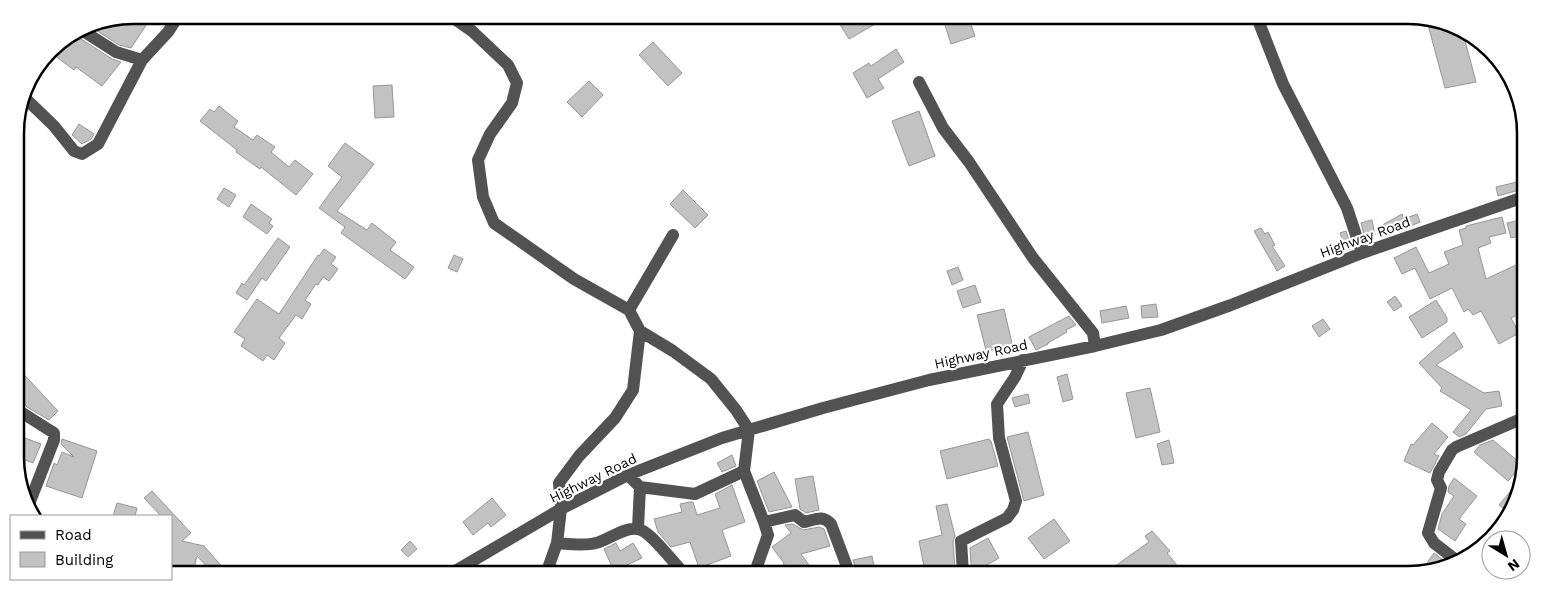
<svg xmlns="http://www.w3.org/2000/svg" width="1541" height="590" font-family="'Work Sans',sans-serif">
<rect width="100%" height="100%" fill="#fff"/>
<path fill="#c2c2c2" stroke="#969696" d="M132,15h21l-22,33 -12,-3 -32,-21z
M836,18l28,1h20l-35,20z
M943,19h26l6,17 -24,8z
M1427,21h20l16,12 13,49 -31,6z
M72,33l40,26 9,3 -19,24 -26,-19 -2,3 -20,-15z
M653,42l29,31 -14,13 -29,-31z
M896,49l8,13 -26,17 6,9 -17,10 -14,-25 16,-10 2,3z
M589,81l14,14 -21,22 -15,-15z
M392,85l2,32 -19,1 -2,-32z
M219,106l19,15 -4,6 19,13 4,-5 18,12 -4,5 18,15 6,-7 18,14 -17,21 -35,-28 -1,2 -24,-17 1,-2 -37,-29 10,-12 4,3z
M919,111l16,45 -26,10 -17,-45z
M79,124l15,10 -3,5 -9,5 -10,-9z
M345,143l29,21 -37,47 30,19 5,-7 24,19 -6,8 24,17 -9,12 -64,-46 4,-6 -26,-19 23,-31 -14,-11z
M1517,182l2,8 -21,6 -2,-9z
M224,188l12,7 -7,12 -12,-8z
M683,190l25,25 -13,13 -25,-24z
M251,204l21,15 -3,4 4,3 -6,8 -24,-17z
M1402,214l2,5 13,-5 3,8 -21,9 -1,-4 -15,9 -6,-8z
M1502,217l4,16 -17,4 2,6 -13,5 8,31 30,-14 7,15 -1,33 -11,5 8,15 -20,11 -18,-33 -8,4 -5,-6 -4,3 -12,-24 -22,11 -15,-31 -13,6 -8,-16 22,-11 13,26 20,-9 -5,-12 19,-7 -4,-15 7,-2v-2z
M1372,220l3,15 -10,3 -4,-15z
M1521,220l2,15 -12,3 -4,-15z
M1261,228l4,6 3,-2 7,13 -3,1 13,20 -8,5 -23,-40z
M1346,231l4,12 -6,1 -4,-11z
M278,238l12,9 -24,34 -4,-3 -15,22 -11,-7 6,-10 2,2z
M324,249l12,8 -5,7 7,5 -9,12 -6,-4 -5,8 -2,-1 -11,16 6,4 -9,15 -6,-4 -17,23 6,5 -11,17 -7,-5 -4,6 -22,-15 4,-7 -11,-7 23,-33 22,15 39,-59 1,1z
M454,255l9,4 -6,13 -9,-4z
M958,267l5,13 -11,5 -5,-14z
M975,285l6,17 -18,6 -6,-17z
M1395,296l7,10 -8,5 -7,-9z
M1436,300l11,18v4l-25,16 -13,-21z
M1156,304l2,13 -16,1 -1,-12z
M1126,306l3,12 -27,5 -2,-12z
M1004,309l10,43 -18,3 -2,-7 -7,6 -10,-39z
M1069,316l7,9 -10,5 1,2 -19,11v1l-12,6 -7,-13z
M1323,319l7,10 -11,8 -7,-11z
M1454,332l9,15 -27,18 48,28 15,-2 3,15 -16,3 -20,25 -7,3 -6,-5 18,-22 -31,-19 2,-3 -23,-25z
M17,367l41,44 -9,9 -22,-13 -10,-12z
M1067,374l6,25 -10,3 -6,-25z
M1150,388l10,44 -24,6 -10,-45z
M1028,394l2,9 -15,4 -3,-9z
M1432,423l16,14 -14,17 5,2 -9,17 -26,-12 7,-17 2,1z
M1028,432l16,63 -20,6 -17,-64z
M17,435l24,9 -8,19 -16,-6z
M62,439l35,12 -15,47 -36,-12 8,-23 3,2 5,-13 12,5 -13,-13z
M989,439l1,2h1l7,25 -51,13 -7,-28z
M1169,440l5,23 -12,2 -5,-21z
M1493,440l27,23v4l-12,14 -34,-29 6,-7z
M732,455l4,11 -14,6 -5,-9z
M774,472l18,35 -23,5 -12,-31z
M813,476l6,34 -13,3 -6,-4 -5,-30z
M1454,478l23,18 -18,23 7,5 -11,17 -17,-12 4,-15 12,-18 -6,-4 1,-6z
M732,485l13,37 -23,8 9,26 -32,12 -9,-26 -19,5 -13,-15 -4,-13 28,-7 -2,-8 10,-2h3l4,13 23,-7 -5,-14z
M1514,487l6,4v5l-12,16 -9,-7z
M152,491l39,42 -9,8 22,5 20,23h-15l-12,-13 -3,13h-23v-53h-10l-17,-18z
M492,498l14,17 -15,12 -3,-4 -15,12 -10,-13z
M117,503l20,5 -2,8h-22z
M947,504l8,32 -2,6 2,26 -22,5 -8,-1 -6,-31 23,-6 -6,-29z
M1054,519l16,22 -26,18 -16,-21z
M793,524l10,6 16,-3 5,2 6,17 -29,8 13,18h-26l-5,-7 1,-2 -12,-16 19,-14 -6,-8z
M1152,531l18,20 -3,2 13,16 -8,5 -7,-9 -13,9h-11l-5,-7 -7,6h-22l15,-12 27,-19 -4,-6z
M988,538l11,20 -23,13 -5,-7 -1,-16z
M410,541l7,8 -9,8 -7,-7z
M616,543l4,8 13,-8 9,15 -28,13 -10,-22z
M1434,553l13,10 -28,11z
M872,556l3,16h-18l-4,-12z"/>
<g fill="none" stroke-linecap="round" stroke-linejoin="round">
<path stroke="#525252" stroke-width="12" d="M452,17l20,14 36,34 9,18 -5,20 -22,31 -12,26 5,37 11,26 80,56 55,31 11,21 -7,59 -18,28 -36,38 -20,27 2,26 -4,34 -10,28
M1258,20l25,64 64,124 15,45
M80,29l36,23 26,8
M919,82l24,46 26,34 64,96 60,75 2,13
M23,96l31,30 20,25 8,3 16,-10 44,-84 26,-28 11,-17
M629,310l44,-75
M640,331l33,20 38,28 25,31 13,20 -5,41 20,51 31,-7 9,7c11,-2 18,-8 27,2l18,48
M17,412l7,2 30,19v7l-25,64
M628,475l12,12 55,7 49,-23
M638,528l2,-41
M557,543c12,1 28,3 39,0 13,-3 32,-19 45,-13 12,5 31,31 41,41
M1456,560l-22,-17 -6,-10 13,-45 -4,-8 2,-8 13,-22 4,-3 65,-28
M457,570l104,-61 67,-34 94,-37 101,-30 106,-28 166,-34 66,-16 70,-25 131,-52 162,-56
M755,572l13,-37 -4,-13
M963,573l-2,-32 46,-23 6,-8 3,-9 -17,-63 -2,-34 18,-27 8,-17"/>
</g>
<g text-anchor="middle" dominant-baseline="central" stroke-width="4.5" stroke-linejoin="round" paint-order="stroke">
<g font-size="14" fill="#000" stroke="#fff">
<text transform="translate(1365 237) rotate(-20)">Highway Road</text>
<text transform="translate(981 354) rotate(-12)">Highway Road</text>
<text transform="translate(593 478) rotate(-26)">Highway Road</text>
</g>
</g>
<path d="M0 0H1541V590H0ZM133 24H1408A109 109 0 0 1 1517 133V457A109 109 0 0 1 1408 566H133A109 109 0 0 1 24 457V133A109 109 0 0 1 133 24Z" fill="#fff" fill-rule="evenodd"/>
<path fill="none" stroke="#000" stroke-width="2.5" d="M133 24H1408A109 109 0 0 1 1517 133V457A109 109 0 0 1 1408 566H133A109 109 0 0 1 24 457V133A109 109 0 0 1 133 24Z"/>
<rect x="10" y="515" width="162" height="65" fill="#ffffff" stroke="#999999"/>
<rect x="20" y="531" width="25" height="8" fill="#525252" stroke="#999999"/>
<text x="55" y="540" font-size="15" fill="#000000">Road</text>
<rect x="20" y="552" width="25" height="15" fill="#c2c2c2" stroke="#999999"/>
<text x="55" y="565" font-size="15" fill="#000000">Building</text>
<g transform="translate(1506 555) rotate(143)"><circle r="24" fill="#ffffff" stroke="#999999"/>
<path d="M0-4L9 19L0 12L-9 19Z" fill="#000000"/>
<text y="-8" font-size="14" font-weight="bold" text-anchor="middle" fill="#000000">N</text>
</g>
</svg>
